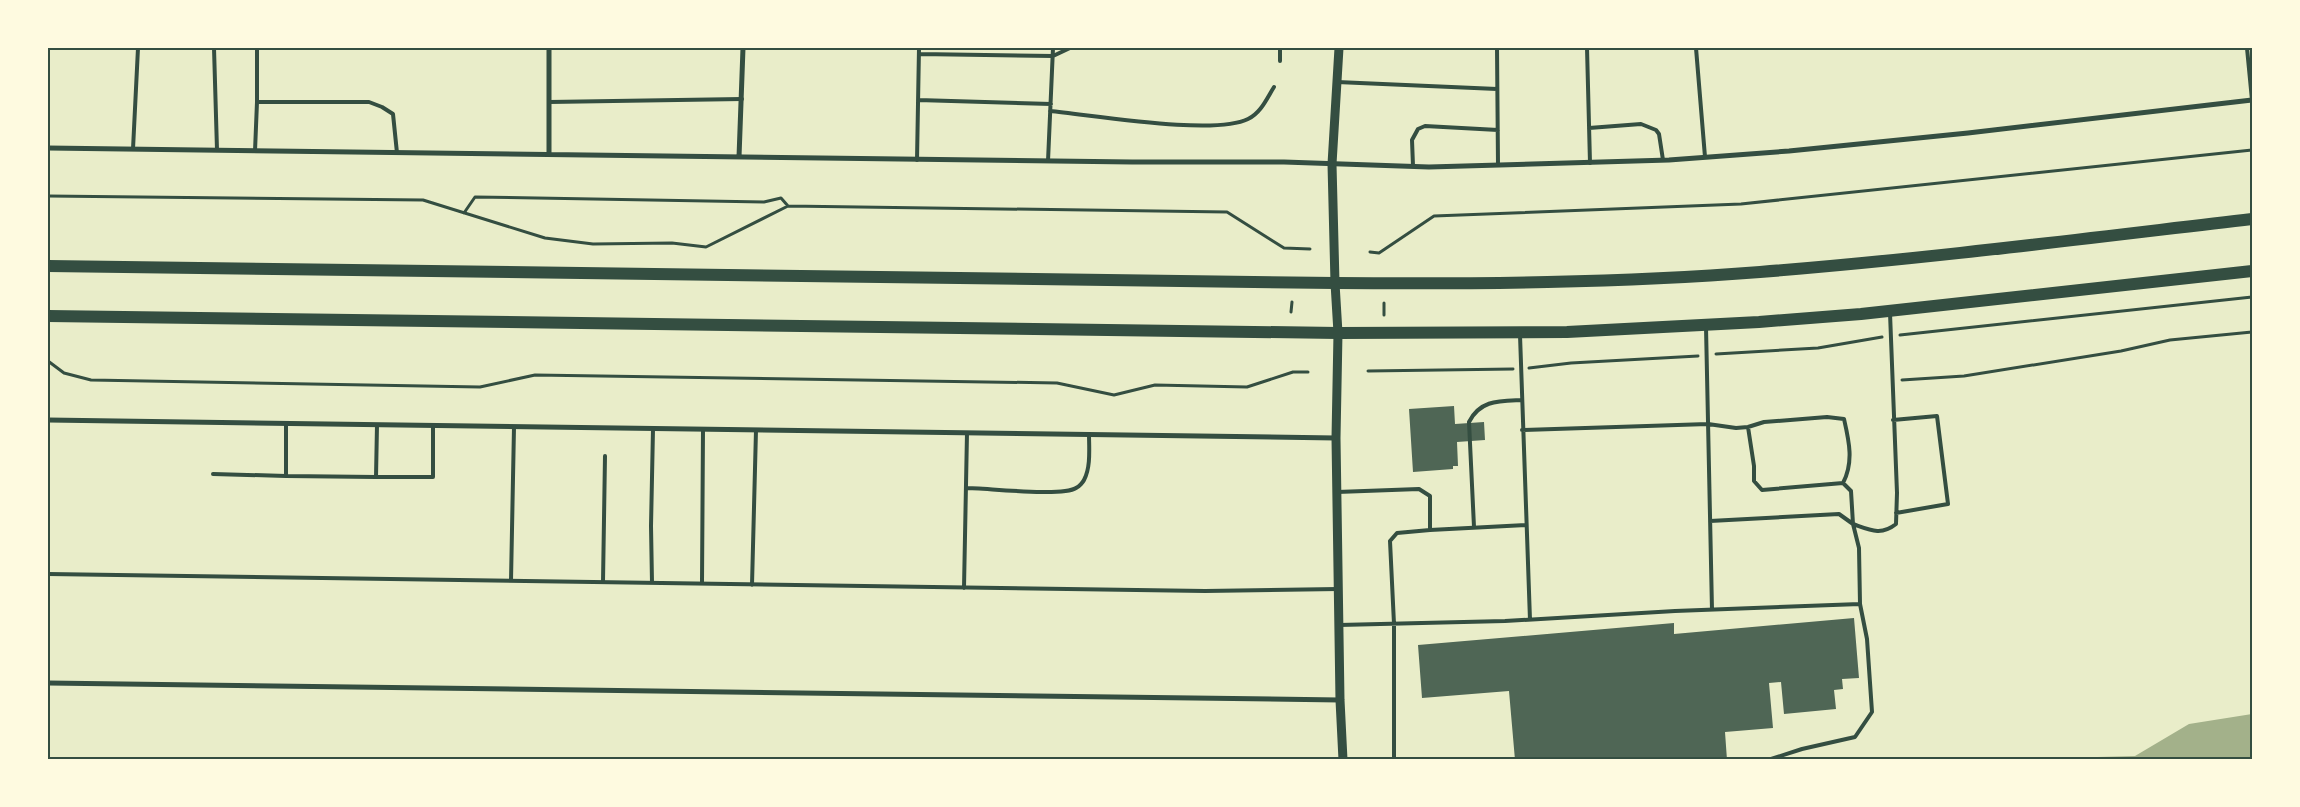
<svg xmlns="http://www.w3.org/2000/svg" width="2300" height="807" font-family="'Open Sans',sans-serif">
<rect width="100%" height="100%" fill="#e9edc9"/>
<path fill="#a3b18a" d="M2252,714v45h-226l109,-3 54,-32z"/>
<path fill="#4f6655" d="M1454,406l1,18 29,-2 1,18 -28,2 1,24h-5v3l-40,3 -4,-63z
M1854,618l5,60 -17,1 1,10 -9,1 2,19 -52,5 -3,-32 -12,1 4,45 -48,4 2,28h-212l-6,-69 -87,7 -4,-53 256,-22v11z"/>
<g fill="none" stroke-linecap="round" stroke-linejoin="round">
<path stroke="#344e41" stroke-width="3" d="M48,196l375,4 122,38 48,6 79,-1 34,4 82,-41 439,6 57,36 26,1
M464,213l11,-16 289,5 17,-4 7,8
M1370,252l9,1 55,-37 307,-12 511,-54
M1384,303v12
M1291,312l1,-10
M1900,335l352,-38
M1716,354l102,-6 64,-11
M48,361l16,12 27,7 389,7 55,-12 522,8 57,12 41,-10 92,2 46,-15h15
M1529,368l42,-5 127,-7
M1368,371l145,-2
M1902,380l62,-4 157,-25 49,-11 82,-8"/>
<path stroke="#344e41" stroke-width="4" d="M214,48l3,102
M257,48v54h112l13,5 11,7 4,39
M1497,48l1,117
M1587,48l3,115
M1696,48l9,109
M2247,48l5,52
M919,54l134,2 17,-8
M1280,61v-13
M1337,82l160,7
M918,100l133,4
M549,102l193,-3
M1050,111c43,4 164,25 198,8 13,-6 19,-21 26,-32
M1589,128l52,-4 15,6 3,4 4,26
M133,149l5,-101
M255,151l2,-49
M917,160l2,-112
M1048,161l5,-113
M1413,166l-1,-26 6,-11 7,-3 73,4
M1706,327l6,283
M1520,335l10,285
M1893,420l44,-4 11,88 -52,9
M1522,430l186,-6 28,4 12,-1 16,-5 63,-5 17,2c5,22 10,43 -1,64l-81,7 -8,-9v-15l-6,-39
M213,474l73,2v-52
M286,476l90,1 1,-52
M376,477h57v-51
M1843,483l8,8 2,33
M966,488c20,0 96,9 110,0 3,-1 7,-6 8,-8 7,-13 5,-32 5,-46
M1337,492l82,-3 11,7v34l96,-5
M1710,521l129,-7 14,10
M1474,527l-5,-105c11,-22 30,-21 52,-22
M48,574l1157,17 133,-2
M511,581l3,-154
M603,582l2,-126
M652,583l-1,-57 2,-97
M702,584l1,-155
M752,585l4,-155
M964,588l3,-155
M1339,625l166,-4 170,-10 185,-7 -1,-56 -6,-24c17,6 28,12 43,0l1,-31 -7,-180
M1394,760v-136l-4,-83 7,-8 33,-3
M1768,760l34,-11 53,-12 17,-25 -5,-73 -7,-35"/>
<path stroke="#344e41" stroke-width="5" d="M549,48v106
M48,148l1084,14h152l145,5 240,-7 120,-9 179,-18 284,-33
M739,157l4,-109
M48,420l1288,18
M48,683l1292,17"/>
<path stroke="#344e41" stroke-width="9" d="M1339,48l-7,116 3,119 3,50 -2,105 4,262 3,60"/>
<path stroke="#344e41" stroke-width="12" d="M48,266l1287,17c141,1 284,0 425,-11 165,-13 329,-34 492,-53
M48,316l1290,17 229,-1 192,-10 102,-8 391,-43"/>
</g>
<rect width="2300" height="807" fill="none" stroke="#fefae0" stroke-width="98"/>
<rect x="49" y="49" width="2202" height="709" fill="none" stroke="#344e41" stroke-width="2"/>
</svg>
